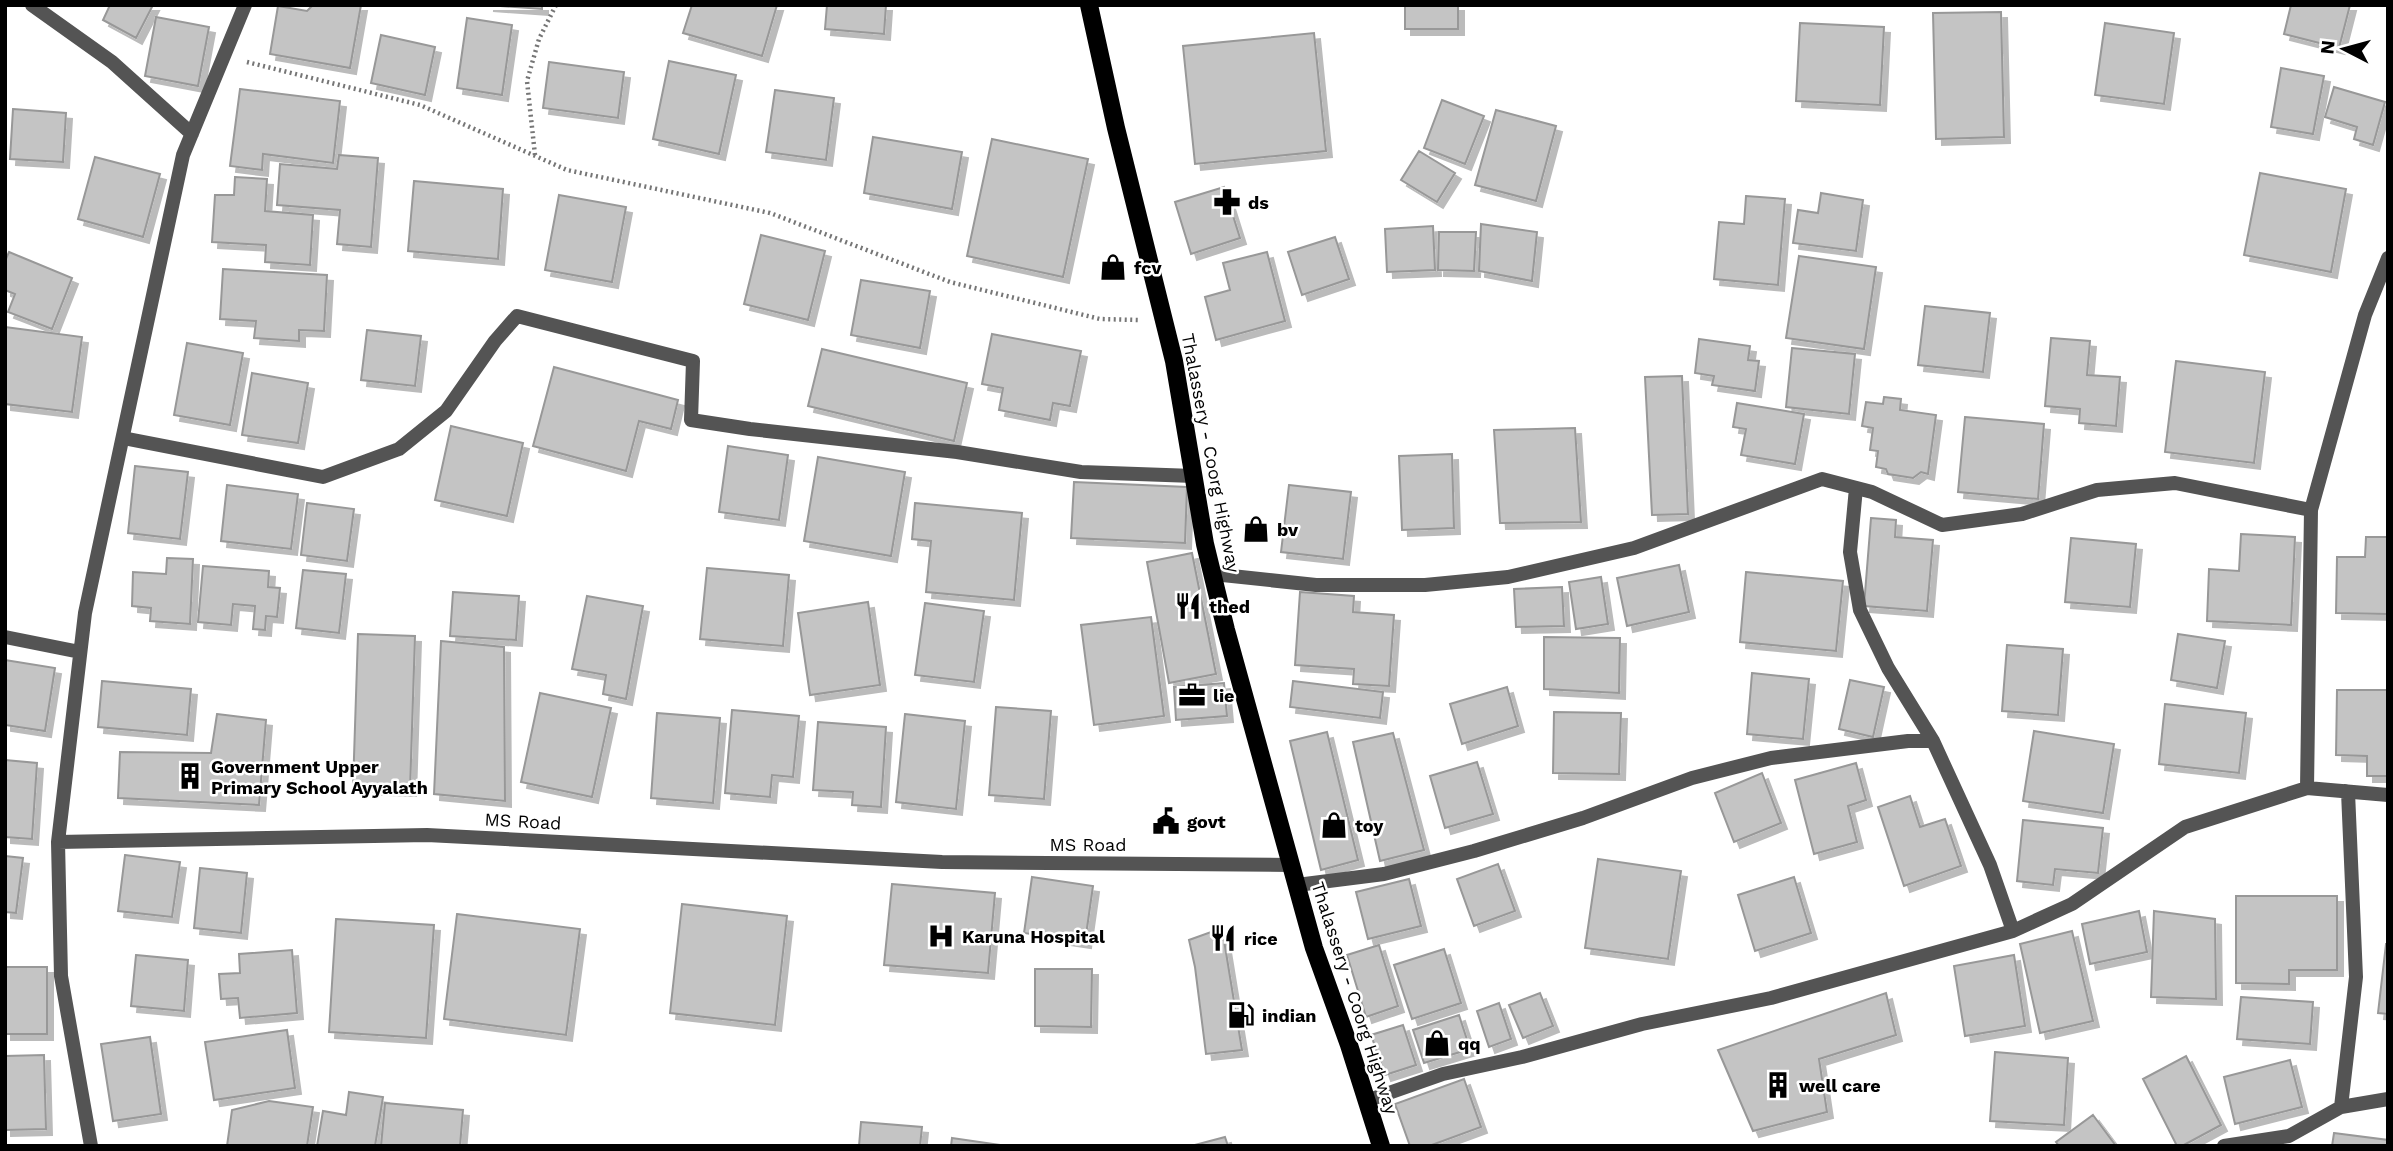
<svg xmlns="http://www.w3.org/2000/svg" width="2393" height="1151" font-family="'Work Sans',sans-serif">
<defs>
<filter id="shadow"><feDropShadow dx="6" dy="6" stdDeviation="0" flood-color="#0004"/></filter>
</defs>
<rect width="100%" height="100%" fill="#fff"/>
<path fill="#c4c4c4" stroke="#989898" stroke-width="2" filter="url(#shadow)" d="M110,5h43l-17,33 -33,-18z
M313,5h48l-11,63 -80,-14 8,-48 29,5z
M487,5h55v4z
M692,5h85l-15,51 -79,-23z
M827,5h59l-2,29 -59,-5z
M1405,5h53v24h-53z
M2291,5h59l-11,43 -55,-14z
M2001,12l3,125 -68,2 -3,-126z
M156,17l53,10 -11,59 -53,-10z
M467,18l45,7 -10,70 -45,-7z
M1800,23l84,4 -4,78 -84,-4z
M2105,23l69,10 -10,71 -69,-9z
M1314,33l12,118 -131,13 -12,-118z
M381,35l54,12 -10,48 -54,-12z
M669,61l67,14 -17,79 -66,-15z
M549,62l75,10 -6,46 -75,-10z
M2281,68l43,8 -11,58 -42,-7z
M2334,87l51,15 -12,43 -19,-6 3,-12 -32,-10z
M240,89l100,12 -7,62 -70,-9 -1,16 -32,-4z
M775,90l59,8 -8,62 -60,-8z
M1442,100l42,16 -19,48 -41,-16z
M13,109l53,4 -3,49 -53,-3z
M1496,110l60,16 -20,75 -61,-16z
M873,137l89,15 -10,57 -88,-16z
M992,139l96,20 -25,118 -96,-21z
M1419,151l36,22 -18,29 -36,-22z
M339,155l39,3 -7,89 -34,-3 3,-34 -63,-5 3,-41 57,5z
M95,157l65,17 -17,63 -65,-18z
M2260,173l86,16 -15,83 -87,-17z
M235,177l32,2 -2,32 48,4 -3,50 -45,-3 1,-17 -54,-3 3,-47h19z
M414,181l89,8 -5,70 -90,-8z
M1224,187l16,51 -49,16 -16,-52z
M1821,193l42,7 -7,51 -63,-8 5,-33 20,3z
M559,195l67,12 -14,75 -67,-12z
M1746,196l39,3 -7,86 -64,-6 5,-57 25,2z
M1481,224l56,8 -5,49 -53,-10z
M1433,226l2,44 -48,2 -2,-43z
M1439,232h37l-2,39 -36,-1z
M761,235l64,16 -17,69 -64,-16z
M1335,237l14,42 -47,16 -14,-43z
M9,252l63,26 -20,51 -44,-17 7,-18 -10,-4v-29z
M1267,252l18,69 -69,19 -11,-43 25,-7 -7,-27z
M1799,256l77,11 -12,82 -78,-11z
M223,269l104,6 -3,56 -25,-1v11l-45,-3 2,-17 -36,-2z
M861,280l69,11 -10,57 -69,-13z
M1925,306l65,7 -7,59 -65,-7z
M5,327l77,10 -10,75 -67,-8z
M367,330l54,6 -6,50 -54,-6z
M992,334l89,17 -11,55 -17,-3 -3,17 -51,-10 4,-22 -21,-4z
M2051,338l39,3 -3,34 33,2 -4,49 -37,-3 1,-14 -35,-3z
M1699,339l51,7 -2,14 11,1 -4,30 -43,-6 2,-9 -19,-3z
M187,343l56,10 -13,72 -56,-10z
M1792,348l63,6 -6,60 -63,-7z
M822,349l145,34 -13,58 -146,-35z
M2176,361l89,11 -11,91 -89,-11z
M554,367l124,33 -7,29 -32,-8 -13,50 -93,-25z
M252,373l56,10 -10,60 -56,-8z
M1682,376l6,138 -36,1 -7,-138z
M1884,397l17,2 -1,11 36,5 -8,59 -7,-2 -8,6 -25,-4 -2,-5 -10,-2 2,-16 -8,-1 3,-22 -11,-2 4,-24 17,2z
M1737,403l67,11 -9,50 -54,-9 5,-26 -13,-2z
M1965,417l79,7 -6,75 -80,-7z
M451,426l72,17 -16,73 -72,-16z
M1575,428l6,94 -81,1 -6,-93z
M728,446l60,9 -9,65 -60,-8z
M1452,454l2,74 -52,2 -3,-74z
M818,457l87,15 -14,84 -87,-15z
M135,466l53,6 -8,67 -52,-6z
M1074,482l113,5 -2,56 -114,-5z
M227,485l71,9 -7,55 -70,-8z
M1289,485l62,7 -8,67 -62,-7z
M307,503l47,6 -7,52 -46,-6z
M915,503l107,10 -8,87 -88,-8 5,-51 -19,-2z
M1871,518l25,2 -1,17 38,3 -6,71 -63,-5z
M2241,534l54,3 -4,88 -84,-4 2,-52 30,2z
M2366,537h22v77l-52,-1 1,-56h28z
M2071,538l65,6 -6,63 -65,-5z
M1192,553l24,121 -47,9 -22,-121z
M167,558l26,1 -3,65 -40,-3 1,-13 -19,-2 1,-34 33,2z
M1679,565l10,47 -62,14 -10,-48z
M203,566l66,5 -1,16 12,1 -3,29 -11,-1 -1,14 -12,-1 2,-23 -22,-2 -2,21 -33,-3z
M707,568l82,7 -6,71 -83,-7z
M303,570l43,4 -7,59 -43,-5z
M1746,572l97,9 -7,70 -96,-9z
M1601,577l7,47 -32,5 -7,-47z
M1562,587l2,39 -48,1 -2,-38z
M453,592l66,4 -3,44 -66,-4z
M1300,592l54,4 -1,16 41,3 -5,71 -36,-2 1,-15 -59,-4z
M587,596l56,10 -17,93 -23,-5 3,-19 -34,-6z
M868,602l12,83 -70,10 -12,-82z
M925,603l59,8 -10,71 -59,-7z
M1151,617l13,99 -70,9 -13,-100z
M358,634l57,2 -5,154 -57,-2z
M2178,634l47,7 -8,47 -46,-8z
M1544,637l76,1 -1,55 -75,-4z
M441,641l63,6 1,154 -71,-7z
M2007,645l56,4 -5,66 -56,-4z
M5,660l50,8 -10,63 -40,-6z
M1752,673l57,6 -6,60 -56,-5z
M1850,680l34,7 -11,50 -34,-8z
M102,681l89,8 -4,46 -89,-8z
M1293,681l90,11 -3,26 -90,-11z
M1224,683l3,33 -51,4 -2,-33z
M1507,687l11,39 -56,18 -12,-40z
M2337,690h51v86h-21v-20l-31,-1z
M540,693l71,15 -19,89 -71,-15z
M2165,704l81,9 -7,60 -80,-9z
M996,707l55,4 -7,88 -55,-4z
M732,710l67,6 -6,61 -21,-2 -2,22 -45,-4z
M1554,712l67,1 -2,61 -66,-1z
M657,713l63,5 -7,85 -62,-5z
M217,714l49,6 -7,85 -141,-7 2,-46 91,1z
M905,714l60,7 -9,88 -60,-7z
M818,722l68,5 -5,80 -29,-2 1,-13 -40,-2z
M2034,731l80,13 -11,69 -80,-12z
M1327,732l31,128 -37,10 -31,-129z
M1393,733l31,117 -44,11 -27,-119z
M5,760l32,3 -5,76 -27,-2z
M1477,762l16,52 -48,14 -15,-52z
M1856,763l10,37 -18,6 9,36 -43,12 -19,-74z
M1762,773l19,50 -47,19 -19,-49z
M1910,796l10,31 25,-8 16,47 -57,20 -26,-79z
M2023,820l80,8 -5,45 -43,-4 -2,16 -36,-4z
M125,855l55,7 -8,55 -54,-6z
M5,856l18,2 -7,55 -11,-1z
M1598,859l83,12 -13,88 -83,-11z
M1498,864l17,47 -41,15 -17,-47z
M200,868l47,5 -6,60 -47,-5z
M1032,877l61,9 -8,56 -61,-9z
M1794,877l17,56 -56,18 -17,-56z
M1409,879l12,47 -53,13 -12,-47z
M892,884l103,9 -7,80 -104,-8z
M2236,896h101v74h-48v14l-53,-1z
M682,904l105,12 -12,109 -105,-12z
M2139,911l8,41 -57,12 -8,-40z
M2154,911l61,8 1,80 -65,-2z
M457,914l123,15 -14,106 -122,-16z
M336,919l98,6 -8,113 -97,-6z
M1222,928l20,122 -36,4 -11,-87 -6,-27z
M2072,931l21,90 -53,12 -20,-89z
M2386,944h2v70l-10,-1z
M1379,945l19,61 -32,11 -19,-62z
M1444,949l17,54 -49,16 -18,-54z
M292,950l5,63 -57,5 -2,-20 -17,1 -2,-25 21,-1 -1,-19z
M136,955l52,5 -4,51 -53,-5z
M2014,955l11,71 -60,10 -11,-70z
M5,967h42v67h-42z
M1035,969h57l-1,58 -56,-1z
M1540,993l13,33 -30,12 -14,-33z
M1886,993l10,42 -77,24 8,53 -74,19 -35,-81z
M2241,997l72,5 -3,42 -73,-5z
M1499,1003l12,36 -22,8 -12,-36z
M1459,1015l11,34 -46,14 -11,-33z
M1403,1025l13,40 -31,10 -14,-40z
M287,1030l8,58 -81,12 -9,-58z
M150,1037l11,77 -48,7 -12,-77z
M1995,1052l73,6 -4,67 -74,-4z
M44,1055l2,74 -41,1v-74z
M2186,1056l35,69 -39,21h-5l-34,-67z
M2290,1060l12,47 -67,17 -11,-47z
M1464,1079l17,48 -52,19h-19l-15,-42z
M349,1092l34,5 -8,49h-58l6,-35 23,4z
M269,1101l44,6 -6,39h-80l5,-36z
M385,1103l78,7 -3,36h-79z
M2093,1115l23,31h-57l-3,-4z
M861,1122l61,5 -2,19h-61z
M2334,1133l54,7v6h-56z
M1225,1137l3,9h-37z
M952,1138l55,8h-56z"/>
<g fill="none" stroke-linecap="round" stroke-linejoin="round">
<path stroke="#767676" stroke-width="4.5" stroke-dasharray="2 3.5" stroke-linecap="butt" d="M247,62l173,43 147,65 203,43 180,69 150,37 38,1
M535,155l-8,-74 12,-42 17,-34"/>
<path stroke="#545454" stroke-width="14" d="M32,5l80,57 80,72
M123,438l200,39 76,-28 47,-38 49,-70 22,-25 176,45 -2,59 59,9 207,23 124,20 113,4
M1856,488l-6,64 10,58 28,58 45,73 57,124 23,66
M1213,574l103,11h109l83,-8 126,-29 188,-69 50,13 70,33 80,-11 75,-24 78,-7 136,27
M5,637l75,15
M2307,788l4,-278 54,-195 23,-57
M58,842l27,-229 98,-458 62,-150
M1297,885l87,-11 90,-23 109,-33 109,-40 79,-20 137,-17h25
M1366,1101l77,-27 79,-17 120,-33 129,-26 242,-67 59,-27 113,-77 122,-39 81,7
M2341,1107l15,-130 -8,-185 -3,-1
M91,1146l-30,-170 -3,-134 369,-7 515,27 349,3
M2224,1146l65,-10 52,-29 47,-8"/>
<path stroke="#000" stroke-width="18" d="M1089,5l27,123 58,233 31,183 21,86 88,318 35,97 32,101"/>
</g>
<defs>
<symbol id="pharmacy-bare" viewBox="-9 -9 18 18"><path d="M-2-6h4v4h4v4h-4v4h-4v-4h-4v-4h4Z" fill="#000" stroke="#fff" stroke-width="2.5" paint-order="stroke"/></symbol>
<symbol id="shop-bare" viewBox="-9 -9 18 18"><path d="M-5-2.5h2.3a2.7 3.5 0 0 1 5.4 0H5L5.5 6h-11ZM-1.5-2.5h3a1.5 2.3 0 0 0-3 0Z" fill="#000" stroke="#fff" stroke-width="2.5" paint-order="stroke"/></symbol>
<symbol id="restaurant-bare" viewBox="-9 -9 18 18"><path d="M-5-6h1v4h1v-4h1v4h1v-4h1v5L-1.5 .5V6h-2V.5L-5-1ZM5-6V6H3V1.5H1.5Q1.5-4 5-6Z" fill="#000" stroke="#fff" stroke-width="2.5" paint-order="stroke"/></symbol>
<symbol id="office-bare" viewBox="-9 -9 18 18"><path d="M-6-3h4V-5.5h4V-3h4V5H-6ZM-1-4.5V-3h2v-1.5ZM-6 0V1H6V0Z" fill="#000" stroke="#fff" stroke-width="2.5" paint-order="stroke"/></symbol>
<symbol id="building-bare" viewBox="-9 -9 18 18"><path d="M-4-6H4V6H1V3H-1V6H-4ZM-2.5-4.3h1.7v1.8h-1.7ZM.8-4.3h1.7v1.8H.8ZM-2.5-1h1.7V.8h-1.7ZM.8-1h1.7V.8H.8Z" fill="#000" stroke="#fff" stroke-width="2.5" paint-order="stroke"/></symbol>
<symbol id="civic-bare" viewBox="-9 -9 18 18"><path d="M-.6-6.5H3V-4.5H.6V-3L4-1V1h2V6H-6V1h2V-1L-.6-3ZM-1.2 2.5V6h2.4V2.5Z" fill="#000" stroke="#fff" stroke-width="2.5" paint-order="stroke"/></symbol>
<symbol id="hospital-bare" viewBox="-9 -9 18 18"><path d="M-5-5h3v3.5h4V-5h3V5h-3V1.5h-4V5h-3Z" fill="#000" stroke="#fff" stroke-width="2.5" paint-order="stroke"/></symbol>
<symbol id="fuel-bare" viewBox="-9 -9 18 18"><path d="M-5.5-6h7V0h2V4h1.3V-2.5L3-4.5l.8-.8L6-3V5H2.5V1h-1V6h-7ZM-4.2-4.7v3.2H.2V-4.7Z" fill="#000" stroke="#fff" stroke-width="2.5" paint-order="stroke"/></symbol>
</defs>
<g fill-rule="evenodd">
<use href="#pharmacy-bare" x="1208" y="183" width="38" height="38"/>
<use href="#shop-bare" x="1094" y="248" width="38" height="38"/>
<use href="#shop-bare" x="1237" y="510" width="38" height="38"/>
<use href="#restaurant-bare" x="1169" y="587" width="38" height="38"/>
<use href="#office-bare" x="1173" y="676" width="38" height="38"/>
<use href="#building-bare" x="171" y="757" width="38" height="38"/>
<use href="#civic-bare" x="1147" y="802" width="38" height="38"/>
<use href="#shop-bare" x="1315" y="806" width="38" height="38"/>
<use href="#hospital-bare" x="922" y="917" width="38" height="38"/>
<use href="#restaurant-bare" x="1204" y="919" width="38" height="38"/>
<use href="#fuel-bare" x="1222" y="996" width="38" height="38"/>
<use href="#shop-bare" x="1418" y="1024" width="38" height="38"/>
<use href="#building-bare" x="1759" y="1066" width="38" height="38"/>
</g>
<g text-anchor="middle" dominant-baseline="central" stroke-width="5" stroke-linejoin="round" paint-order="stroke">
<g font-size="18" font-weight="bold" fill="#000" stroke="#fff" text-anchor="start">
<text x="1248" y="202">ds</text>
<text x="1134" y="267">fcv</text>
<text x="1277" y="529">bv</text>
<text x="1209" y="606">thed</text>
<text x="1213" y="695">lie</text>
<text x="211" y="766">Government Upper<tspan x="211" dy="21">Primary School Ayyalath</tspan></text>
<text x="1187" y="821">govt</text>
<text x="1355" y="825">toy</text>
<text x="962" y="936">Karuna Hospital</text>
<text x="1244" y="938">rice</text>
<text x="1262" y="1015">indian</text>
<text x="1458" y="1043">qq</text>
<text x="1799" y="1085">well care</text>
</g>
<g font-size="18" fill="#000" stroke="#fff">
<text transform="translate(1211 453) rotate(79)">Thalassery - Coorg Highway</text>
<text transform="translate(523 821) rotate(3)">MS Road</text>
<text x="1088" y="844">MS Road</text>
<text transform="translate(1355 998) rotate(72)">Thalassery - Coorg Highway</text>
</g>
</g>
<rect width="2393" height="1151" fill="none" stroke="#000000" stroke-width="14"/>
<g transform="translate(2344 49) rotate(276)" stroke="#ffffff" stroke-width="5" paint-order="stroke">
<path d="M0-5L12 26L0 18L-12 26Z" fill="#000000"/>
<text y="-10" font-size="19" font-weight="bold" text-anchor="middle" fill="#000000">N</text>
</g>
</svg>
